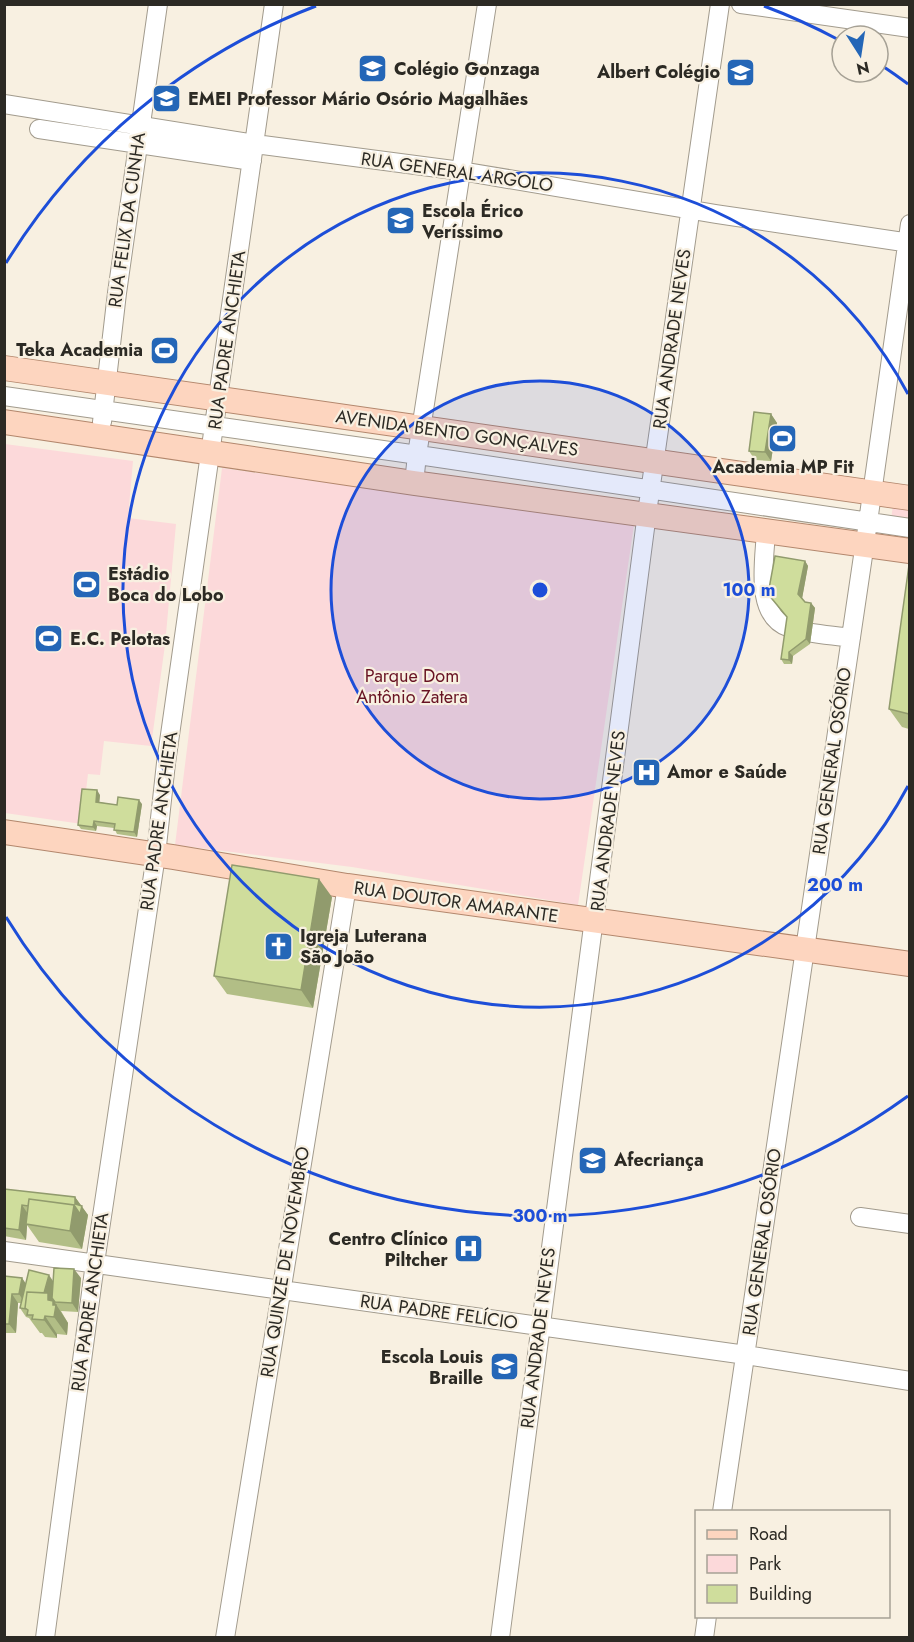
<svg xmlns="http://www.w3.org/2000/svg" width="914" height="1642" font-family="Jost,sans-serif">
<rect width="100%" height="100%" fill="#f8f0e1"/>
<path fill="#fcd9da" d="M5,444l128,17 -5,57 48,6 -11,121 -14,101 -47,-5 -4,34 -12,-1 -6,50 -77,-11z
M222,468l412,57 -56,380 -226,-38 -177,-22z
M893,505l16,3v29l-20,-3z"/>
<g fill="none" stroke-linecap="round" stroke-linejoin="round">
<defs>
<path id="minor" d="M741,4l169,24
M4,104l251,40 206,27 255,43 194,29
M39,129l213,32
M4,396l428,61 478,71
M102,422l15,-129 41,-289
M414,483l3,-28 70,-451
M766,530c-1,30 -13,86 24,98 18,6 41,7 61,10
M860,1217l50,7
M4,1251l742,104 164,26
M722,1512l146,-990 42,-298
M45,1638l50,-375 61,-408 10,-92 108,-759
M225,1638l122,-752
M500,1638l147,-1125 73,-509
M704,1638l3,-22"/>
<path id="major" d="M4,368l906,130
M4,422l410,61 496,68
M4,832l169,25 174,29 563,78"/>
</defs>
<use href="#minor" stroke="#a29b8d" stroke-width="20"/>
<use href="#major" stroke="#b3876d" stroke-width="26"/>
<use href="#minor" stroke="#fff" stroke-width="18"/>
<use href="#major" stroke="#fdd5bf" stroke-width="24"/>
</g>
<path fill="#b2be86" d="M771,414l6,9 -6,38 -16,-1 -6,-9z
M805,561l3,5 -6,32 3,4 6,1 4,5 -5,36 -17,12 -1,8h-8l-3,-5z
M909,565v164l-7,-2 -13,-18z
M100,795l-1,7 18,3 25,-1 -5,33 -20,-3 -3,-6 -17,-2 -1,5 -15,-2 -3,-4z
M332,897l-19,111 -86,-14 -13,-18z
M4,1189l71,8 13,18 -6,34 -43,-7 -12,-17 -1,15 -22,-4z
M4,1276l18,2 4,6 55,-6 -3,34 -17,-1 7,12 -1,12 -10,-1v4l-12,-1 -3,-4h-2l-11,-15 -3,-1 -6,-9 1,-5h-3l-2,30h-10l-2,-2z"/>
<path fill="#919b6d" d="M771,414l6,9 -6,38 -6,-9z
M805,561l3,5 -6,33 -4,-5z
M811,603l4,5 -5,36 -4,-5z
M789,652l4,4 -1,8 -3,-4z
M97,790l3,5 -1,11 -3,-4z
M139,800l3,4 -5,33 -3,-5z
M94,821l3,5 -1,5 -3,-4z
M319,879l13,18 -19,111 -12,-18z
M75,1197l13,18 -6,34 -12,-18z
M22,1205l6,9 -2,26 -7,-10z
M74,1269l7,9 -3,34 -6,-9z
M49,1275l6,9 -3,14 16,25 -1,12 -13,-18 -11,-19z
M22,1278l6,9 -3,16 -6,-9z
M12,1294l6,9 -2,30 -7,-9z
M45,1316l12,18v4l-13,-18z"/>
<path fill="#cfdd9c" stroke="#919b6d" stroke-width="1.5" d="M754,412l17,2 -6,38 -16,-1z
M775,556l30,5 -7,33 7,8 6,1 -5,36 -17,13v8l-8,-1 6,-42 -19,-23z
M909,565v149l-20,-5z
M82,789l15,1 -1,12 21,3 1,-8 21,3 -5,32 -20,-2 1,-6 -21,-3 -1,6 -15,-2z
M232,865l87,14 -18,111 -87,-14z
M4,1189l71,8v7l7,2 -2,8 -6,-9 -45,-6 -1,7 -6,-1 -3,25 -15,-2z
M29,1199l45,6 -4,26 -44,-7z
M54,1268l20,1 -2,34 -17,-1 -3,-4z
M29,1270l20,5 -5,18 -17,-1 -2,16 1,1 -6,-1z
M4,1276l18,2 -3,16h-7l-3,30h-5z
M27,1292l21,1v7l5,1v4h3l-2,12 -9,-1 -1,4 -12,-1 1,-4h-6l1,-5 -3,-2z"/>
<circle cx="540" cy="590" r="209" fill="#1d4ed8" fill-opacity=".12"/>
<g fill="none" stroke="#1d4ed8" stroke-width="3">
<circle cx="540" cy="590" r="209"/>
<path d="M908 786A417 417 0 1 1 908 394"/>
<path d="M908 1096A626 626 0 0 1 6 917M6 263A626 626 0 0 1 316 6M764 6A626 626 0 0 1 839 40M881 65A626 626 0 0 1 908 84"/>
</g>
<defs>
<symbol id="school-square" viewBox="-11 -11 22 22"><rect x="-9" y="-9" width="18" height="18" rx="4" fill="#2466b7" stroke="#f8f0e1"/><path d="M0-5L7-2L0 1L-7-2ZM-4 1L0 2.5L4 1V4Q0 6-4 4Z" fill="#fff"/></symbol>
<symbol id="stadium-square" viewBox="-11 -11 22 22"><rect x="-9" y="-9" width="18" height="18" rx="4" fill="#2466b7" stroke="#f8f0e1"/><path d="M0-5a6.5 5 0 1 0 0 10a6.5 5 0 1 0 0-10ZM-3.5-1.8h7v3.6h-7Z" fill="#fff"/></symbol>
<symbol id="hospital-square" viewBox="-11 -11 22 22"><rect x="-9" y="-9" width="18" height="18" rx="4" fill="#2466b7" stroke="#f8f0e1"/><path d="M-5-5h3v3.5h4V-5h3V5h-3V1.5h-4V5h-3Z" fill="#fff"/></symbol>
<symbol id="church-square" viewBox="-11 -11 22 22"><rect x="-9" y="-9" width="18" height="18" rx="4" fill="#2466b7" stroke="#f8f0e1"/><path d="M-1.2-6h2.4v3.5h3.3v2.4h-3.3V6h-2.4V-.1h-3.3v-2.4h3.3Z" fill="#fff"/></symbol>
</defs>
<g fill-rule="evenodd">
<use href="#school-square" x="356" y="52" width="33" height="33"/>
<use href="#school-square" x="724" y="56" width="33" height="33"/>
<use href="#school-square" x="150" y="82" width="33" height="33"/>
<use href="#school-square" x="384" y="204" width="33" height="33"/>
<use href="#stadium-square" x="148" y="334" width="33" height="33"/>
<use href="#stadium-square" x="766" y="422" width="33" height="33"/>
<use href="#stadium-square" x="70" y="568" width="33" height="33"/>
<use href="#stadium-square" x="32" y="622" width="33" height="33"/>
<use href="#hospital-square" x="630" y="756" width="33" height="33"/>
<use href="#church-square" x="262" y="930" width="33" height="33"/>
<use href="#school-square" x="576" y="1144" width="33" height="33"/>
<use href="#hospital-square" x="452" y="1232" width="33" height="33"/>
<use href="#school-square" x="488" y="1350" width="33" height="33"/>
</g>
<g text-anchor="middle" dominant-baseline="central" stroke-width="4.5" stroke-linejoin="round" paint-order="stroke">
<g font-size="18" font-weight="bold" fill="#2c2a24" stroke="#f8f0e1" text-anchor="start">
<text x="394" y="69">Colégio Gonzaga</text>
<text x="720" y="72" text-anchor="end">Albert Colégio</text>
<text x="188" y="99">EMEI Professor Mário Osório Magalhães</text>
<text x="422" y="211">Escola Érico<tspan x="422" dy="21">Veríssimo</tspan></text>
<text x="143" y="350" text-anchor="end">Teka Academia</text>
<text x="783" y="467" text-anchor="middle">Academia MP Fit</text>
<text x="108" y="574">Estádio<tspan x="108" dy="21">Boca do Lobo</tspan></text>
<text x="70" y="639">E.C. Pelotas</text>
<text x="667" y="772">Amor e Saúde</text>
<text x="300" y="936">Igreja Luterana<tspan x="300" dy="21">São João</tspan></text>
<text x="614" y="1160">Afecriança</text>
<text x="448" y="1239" text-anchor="end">Centro Clínico<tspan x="448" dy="21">Piltcher</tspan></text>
<text x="483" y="1357" text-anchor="end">Escola Louis<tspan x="483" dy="21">Braille</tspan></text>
</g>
<g font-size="18" fill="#2c2a24" stroke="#f8f0e1">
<text transform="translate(457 172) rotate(8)">RUA GENERAL ARGOLO</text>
<text transform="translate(127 220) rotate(-82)">RUA FELIX DA CUNHA</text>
<text transform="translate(672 339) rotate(-82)">RUA ANDRADE NEVES</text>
<text transform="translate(227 340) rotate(-82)">RUA PADRE ANCHIETA</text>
<text transform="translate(457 433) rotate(8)">AVENIDA BENTO GONÇALVES</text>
<text transform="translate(832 761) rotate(-82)">RUA GENERAL OSÓRIO</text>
<text transform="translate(159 821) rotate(-82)">RUA PADRE ANCHIETA</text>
<text transform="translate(608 821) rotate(-83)">RUA ANDRADE NEVES</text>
<text transform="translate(456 902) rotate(8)">RUA DOUTOR AMARANTE</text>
<text transform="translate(762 1242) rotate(-82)">RUA GENERAL OSÓRIO</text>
<text transform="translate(285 1262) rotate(-81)">RUA QUINZE DE NOVEMBRO</text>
<text transform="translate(90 1302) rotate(-82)">RUA PADRE ANCHIETA</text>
<text transform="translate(439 1312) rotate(8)">RUA PADRE FELÍCIO</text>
<text transform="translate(538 1338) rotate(-83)">RUA ANDRADE NEVES</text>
</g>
<g font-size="18" fill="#681323" stroke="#f8f0e1">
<text x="412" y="676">Parque Dom<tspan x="412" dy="21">Antônio Zatera</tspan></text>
</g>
</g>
<circle cx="540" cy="590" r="9" fill="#1d4ed8" stroke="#f8f0e1" stroke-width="3"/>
<g font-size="18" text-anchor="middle" font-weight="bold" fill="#1d4ed8" stroke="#f8f0e1" stroke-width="4.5" stroke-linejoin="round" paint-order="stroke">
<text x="749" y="596">100 m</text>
<text x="835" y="891">200 m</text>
<text x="540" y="1222">300 m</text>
</g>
<rect width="914" height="1642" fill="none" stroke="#2c2a24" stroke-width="12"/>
<rect x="695" y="1510" width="195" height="108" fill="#f8f0e1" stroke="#a6a195" stroke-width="1.5"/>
<rect x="707" y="1530" width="30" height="9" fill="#fdd5bf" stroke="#a6a195" stroke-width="1.5"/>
<text x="749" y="1540" font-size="18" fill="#2c2a24">Road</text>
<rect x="707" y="1555" width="30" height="18" fill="#fcd9da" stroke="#a6a195" stroke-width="1.5"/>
<text x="749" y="1570" font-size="18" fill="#2c2a24">Park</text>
<rect x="707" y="1585" width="30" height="18" fill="#cfdd9c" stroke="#a6a195" stroke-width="1.5"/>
<text x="749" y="1600" font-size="18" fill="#2c2a24">Building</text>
<g transform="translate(860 54) rotate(168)"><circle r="28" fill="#f8f0e1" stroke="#a6a195" stroke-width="1.5"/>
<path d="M0-4.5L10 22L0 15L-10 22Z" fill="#2466b7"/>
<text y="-9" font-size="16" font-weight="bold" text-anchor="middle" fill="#2c2a24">N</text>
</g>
</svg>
